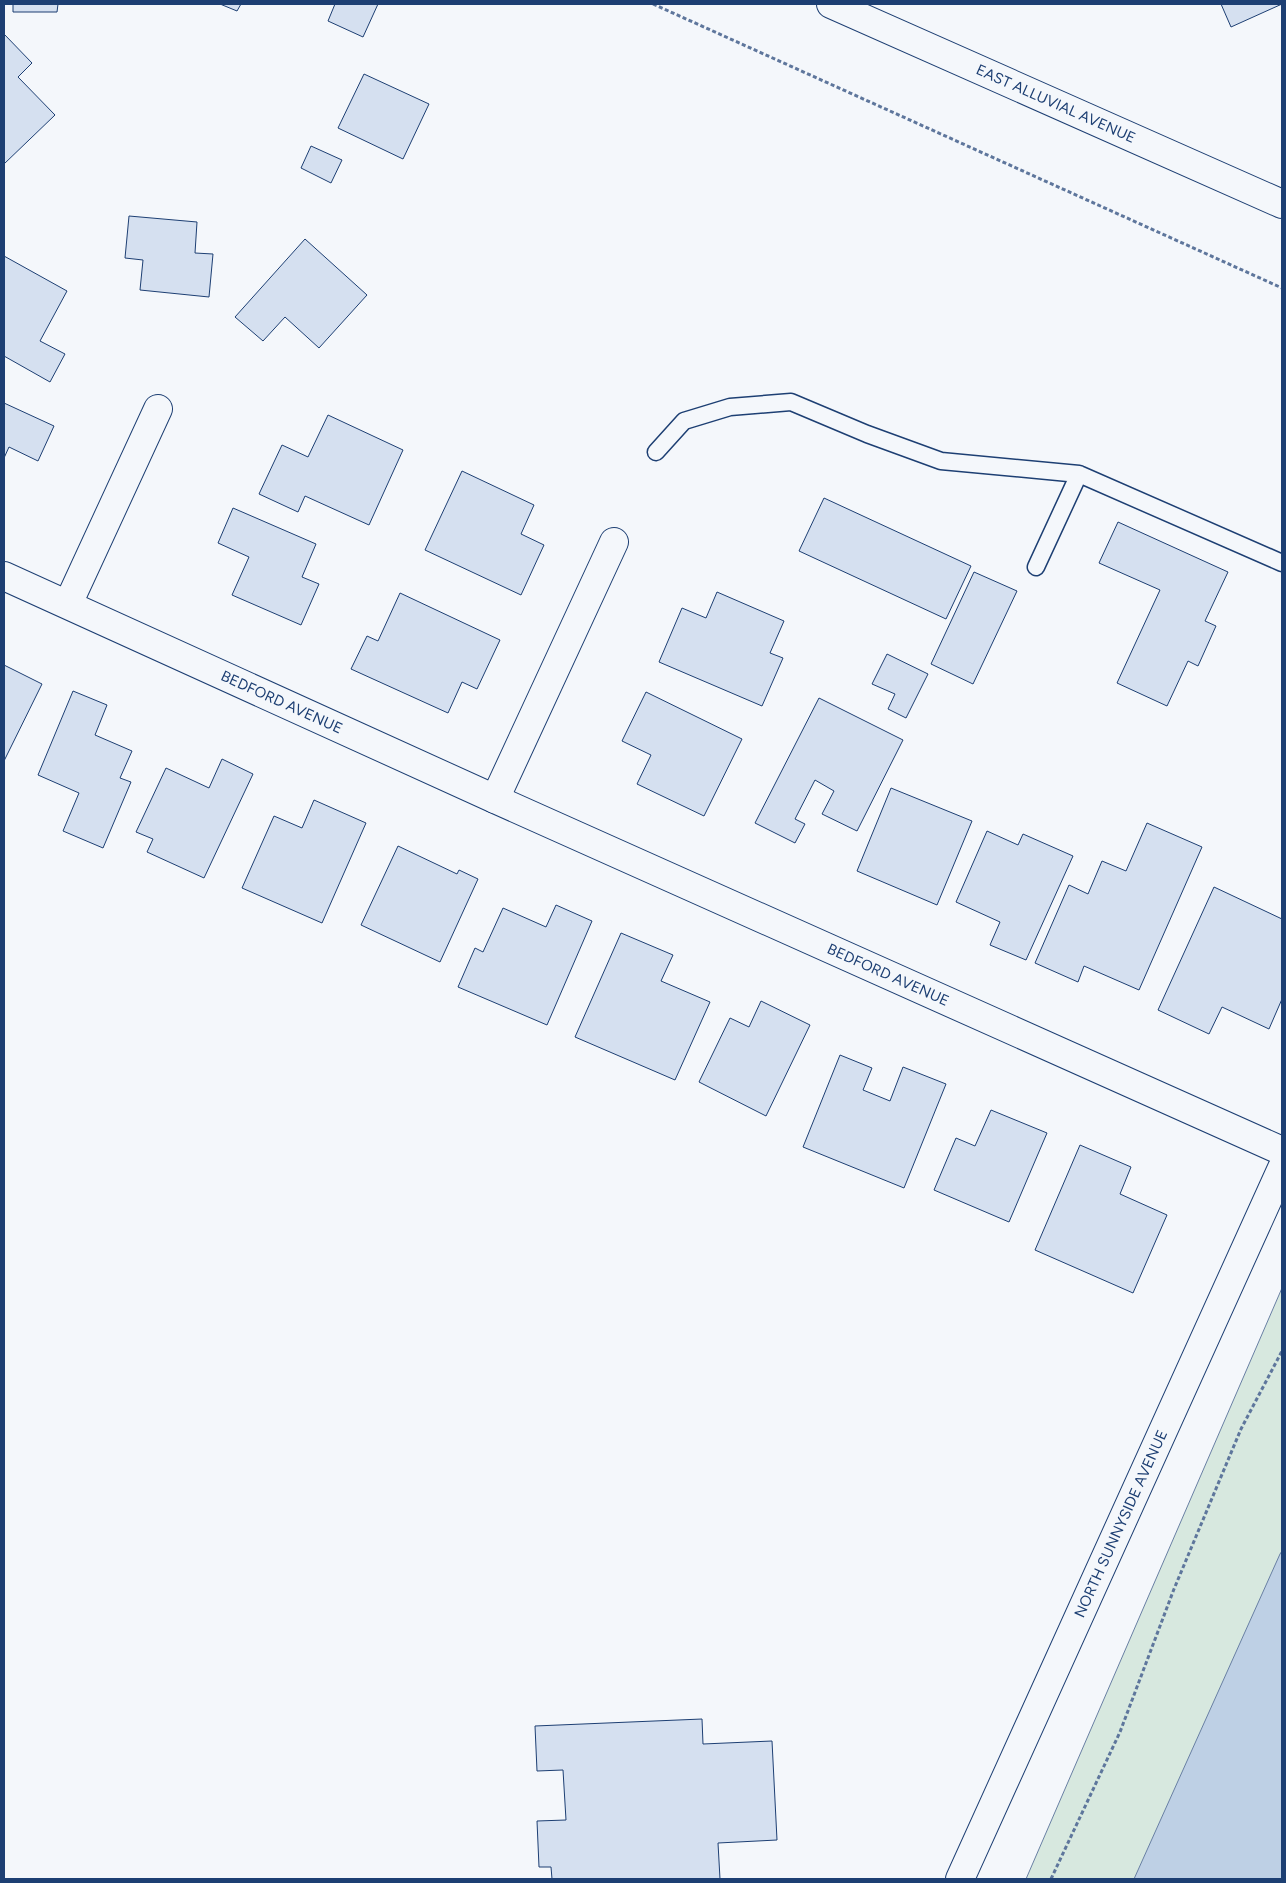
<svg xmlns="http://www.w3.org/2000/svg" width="1286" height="1883" font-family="Figtree,sans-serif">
<rect width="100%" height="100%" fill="#f4f7fb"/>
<path fill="#d7e8df" stroke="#687fa3" d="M1282,1288v591h-256z"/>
<path fill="#bed0e5" stroke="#687fa3" d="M1282,1551v328h-148l146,-325z"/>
<path fill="#d5e0f0" stroke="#1d3f73" d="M13,4h45l-1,8h-44z
M220,4h21l-4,7z
M334,4h44l-15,33 -35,-16 7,-17z
M1221,4h61l-51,23z
M4,34l28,29 -14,14 37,38 -51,49z
M364,74l65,30 -26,55 -65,-31z
M311,146l31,14 -11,23 -30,-15z
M129,216l68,6 -2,31 18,1 -4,43 -69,-7 3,-30 -18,-2z
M305,239l62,56 -48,53 -34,-31 -22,24 -28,-24z
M4,256l63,35 -27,50 25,13 -15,28 -46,-26z
M4,403l50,23 -16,35 -29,-14 -5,11z
M328,415l75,35 -34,75 -64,-29 -7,16 -39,-18 23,-49 26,12z
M462,471l72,34 -13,29 23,11 -23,50 -96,-45z
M824,498l147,68 -25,53 -147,-68z
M233,508l83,36 -14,33 17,7 -18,41 -69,-30 17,-38 -31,-14z
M1118,522l110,50 -23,49 11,5 -18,40 -10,-5 -21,45 -50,-23 43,-93 -61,-27z
M974,572l43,19 -44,93 -42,-20z
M717,592l67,29 -14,32 13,5 -21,48 -103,-44 23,-54 24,10z
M400,593l100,47 -23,49 -15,-7 -14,31 -97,-44 16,-33 11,5z
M887,654l41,20 -22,44 -18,-9 7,-15 -23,-10z
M4,665l38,19 -38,77z
M73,691l34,14 -12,30 37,16 -12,27 11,4 -28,66 -40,-17 16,-38 -41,-18z
M646,692l96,47 -38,77 -67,-32 14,-29 -29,-14z
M819,698l84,42 -46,91 -35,-17 12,-23 -19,-11 -20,39 10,5 -10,19 -40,-20z
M222,759l31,15 -49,104 -57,-26 6,-13 -17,-7 30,-64 43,20z
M891,788l81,33 -35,84 -80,-34z
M314,800l52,23 -44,100 -80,-35 32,-72 28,12z
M1147,823l55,24 -63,143 -55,-24 -6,16 -43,-19 34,-78 19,9 14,-33 24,10z
M987,831l31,14 5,-11 50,22 -47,104 -36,-15 10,-23 -44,-20z
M398,846l59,28 2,-4 19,9 -38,83 -79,-37z
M1214,887l68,32v80l-13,30 -47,-22 -13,27 -51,-24z
M556,905l36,16 -45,104 -89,-38 17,-39 8,4 20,-44 43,19z
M621,933l52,22 -12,26 49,21 -35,78 -100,-43z
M761,1001l49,24 -44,91 -67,-34 31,-64 19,9z
M840,1055l32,13 -9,22 27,11 13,-34 43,17 -42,104 -101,-41z
M991,1110l56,23 -38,89 -75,-32 22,-52 19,8z
M1080,1145l51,22 -11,27 47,21 -34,78 -98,-43z
M702,1719l1,25 69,-3 5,99 -59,3 2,36h-168l-1,-12h-12l-2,-46 29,-1 -3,-50 -26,1 -2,-45z"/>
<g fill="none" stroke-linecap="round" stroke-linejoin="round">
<defs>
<path id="lane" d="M656,452l28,-31 46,-14 61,-5 76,32 74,27 138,13
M1036,567l43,-93 203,89"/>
<g id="street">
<path id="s1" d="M4,576l491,223 787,352"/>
<path d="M68,604l90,-195"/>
<path d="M495,799l119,-257"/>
</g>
<g id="secondary">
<path id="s2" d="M831,4l451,200"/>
<path id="s3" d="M960,1879l322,-711"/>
</g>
</defs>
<use href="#lane" stroke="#1d3f73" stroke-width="19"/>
<use href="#street" stroke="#1d3f73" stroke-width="30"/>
<use href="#secondary" stroke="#1d3f73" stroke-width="30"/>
<path stroke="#5e769c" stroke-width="3" stroke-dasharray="4 2.5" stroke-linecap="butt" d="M653,4l629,284
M1051,1879l69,-147 54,-143 67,-160 41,-78"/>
<use href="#lane" stroke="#f4f7fb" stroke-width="16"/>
<use href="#street" stroke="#f4f7fb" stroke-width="28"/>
<use href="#secondary" stroke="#f4f7fb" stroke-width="28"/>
</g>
<g text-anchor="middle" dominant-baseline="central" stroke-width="4" stroke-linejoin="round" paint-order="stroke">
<g font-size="15" fill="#1d3f73" stroke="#f4f7fb">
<text stroke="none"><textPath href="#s2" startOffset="246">EAST ALLUVIAL AVENUE</textPath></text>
<text stroke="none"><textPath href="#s1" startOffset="305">BEDFORD AVENUE</textPath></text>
<text stroke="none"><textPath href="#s1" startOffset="970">BEDFORD AVENUE</textPath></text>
<text stroke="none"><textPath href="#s3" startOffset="390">NORTH SUNNYSIDE AVENUE</textPath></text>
</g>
</g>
<rect width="1286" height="1883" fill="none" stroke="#1d3f73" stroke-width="10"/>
</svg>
